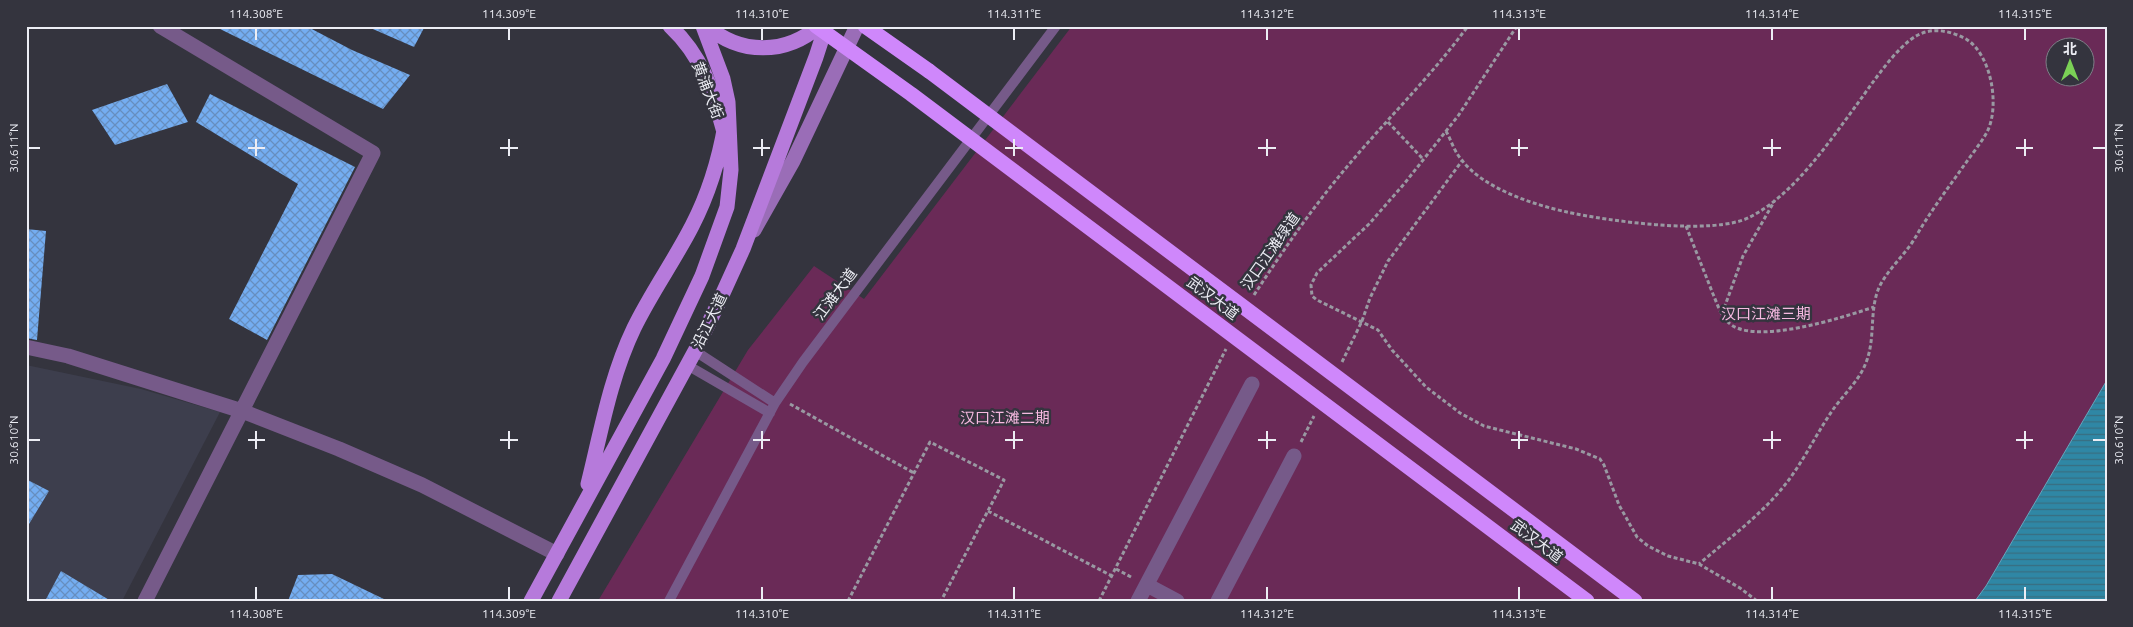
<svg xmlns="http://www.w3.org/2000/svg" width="2133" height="627" font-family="Ubuntu,'Noto Sans SC',sans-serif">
<defs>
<pattern id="water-rules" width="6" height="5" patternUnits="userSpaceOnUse" patternTransform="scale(1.25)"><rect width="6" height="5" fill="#2f87a5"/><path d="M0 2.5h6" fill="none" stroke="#396d80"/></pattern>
<pattern id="building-cross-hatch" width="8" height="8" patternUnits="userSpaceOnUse" patternTransform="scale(1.25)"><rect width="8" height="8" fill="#74adf1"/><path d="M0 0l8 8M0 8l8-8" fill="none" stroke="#668ebf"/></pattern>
</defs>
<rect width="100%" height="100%" fill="#34343e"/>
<path fill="#3d3e4d" d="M26,365l115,24 79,23 -98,189h-96z"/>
<path fill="#6a2a57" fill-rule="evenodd" d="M1072,26h1035v354l-121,206 -11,15h-1377l150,-251 66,-84 50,33zM2056,48h30v30h-30z"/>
<path fill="url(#water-rules)" stroke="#68a6bd" d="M2107,380v221h-132l11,-15z"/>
<path fill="url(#building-cross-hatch)" d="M214,26h92l46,24 58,25 -27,34z
M366,26h59l-11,21z
M167,84l21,38 -73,23 -23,-35z
M210,94l145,73 -88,173 -38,-21 69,-135 -102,-62z
M26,229l20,2 -9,109 -11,-2z
M26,479l23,12 -23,38z
M61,571l50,30h-66z
M332,574l56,27h-100l10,-26z"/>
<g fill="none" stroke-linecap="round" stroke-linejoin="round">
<path stroke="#9999a2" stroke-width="3" stroke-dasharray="4 2.5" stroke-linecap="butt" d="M1517,26l-59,90 -54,68 -35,40 -52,49 -6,12 1,11 5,4 61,30 14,20 34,37 34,26 24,13 92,23 24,10 4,6 15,40 18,32 11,9 20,10 31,8 41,24 17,13
M1388,122l35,37
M1446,131c5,9 8,20 15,28 21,29 73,46 106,53 41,9 147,24 183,5 43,-22 77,-72 105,-110 15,-20 41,-61 63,-72 15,-8 33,-4 48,4 26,16 34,68 21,93 -6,11 -15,22 -22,32 -17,24 -35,48 -50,74 -10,17 -30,34 -37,52 -9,24 -2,50 -13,75 -7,17 -23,31 -33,46 -17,25 -30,53 -48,75 -24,30 -56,53 -85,78
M1686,226c9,23 18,45 27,68 4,9 7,20 14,27 23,27 117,-4 147,-14
M1254,295c30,-46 61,-91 97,-133 39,-46 81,-87 117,-136
M1722,314l21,-58 32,-56
M1342,362l20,-41 8,-23 18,-37 74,-100
M790,404l124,69
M1301,442l13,-26
M988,511l124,65
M1116,569l17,9
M848,601l82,-159 74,38 -63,121
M1099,601l127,-252"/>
<path stroke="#765a89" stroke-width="10" d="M695,351l80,52
M687,365l83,48
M669,601l106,-198 28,-41 253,-336"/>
<path stroke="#765a89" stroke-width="15" d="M26,347l42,9 174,55 97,38 83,36 135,69
M1147,585l30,16
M145,601l228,-448 -213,-127
M1138,601l114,-217
M1218,601l76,-145"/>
<path stroke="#9a6db7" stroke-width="15" d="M754,230l39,-69 64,-135"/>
<path stroke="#b67adb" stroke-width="15" d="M670,26c33,31 42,64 54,106
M707,26c33,29 79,29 112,0
M588,484c13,-52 22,-106 46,-156 17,-35 40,-67 58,-102 16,-31 27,-66 33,-101
M531,601l132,-242 39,-83 25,-69 4,-37 -3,-68 -5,-23 -20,-53
M559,601l136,-250 23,-47 25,-55 73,-192 10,-31"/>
<path stroke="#cf87fb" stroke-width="15" d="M865,26l64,45"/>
<path stroke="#cf87fb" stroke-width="15" d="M816,26l95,68 676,507
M929,71l706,530"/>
</g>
<path fill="none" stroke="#ecedf4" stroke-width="2" d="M256,28v12M509,28v12M762,28v12M1014,28v12M1267,28v12M1519,28v12M1772,28v12M2025,28v12M256,139v17M509,139v17M762,139v17M1014,139v17M1267,139v17M1519,139v17M1772,139v17M2025,139v17M28,148h12M248,148h17M500,148h18M753,148h17M1005,148h18M1258,148h18M1511,148h17M1763,148h18M2016,148h17M2093,148h13M256,431v18M509,431v18M762,431v18M1014,431v18M1267,431v18M1519,431v18M1772,431v18M2025,431v18M28,440h12M248,440h17M500,440h18M753,440h17M1005,440h18M1258,440h18M1511,440h17M1763,440h18M2016,440h17M2093,440h13M256,587v13M509,587v13M762,587v13M1014,587v13M1267,587v13M1519,587v13M1772,587v13M2025,587v13"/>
<g text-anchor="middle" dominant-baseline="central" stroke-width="5" stroke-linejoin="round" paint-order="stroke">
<g font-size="15" fill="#ecedf4" stroke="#34343e">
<text transform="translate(708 90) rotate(69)">黄浦大街</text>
<text transform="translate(1270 251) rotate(-55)">汉口江滩绿道</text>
<text transform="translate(835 294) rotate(-53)">江滩大道</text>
<text transform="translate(1213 298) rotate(37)">武汉大道</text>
<text transform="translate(709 321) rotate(-64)">沿江大道</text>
<text transform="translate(1537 541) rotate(37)">武汉大道</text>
</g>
<g font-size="15" fill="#f7b9e1" stroke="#34343e">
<text x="1766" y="313">汉口江滩三期</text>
<text x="1005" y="417">汉口江滩二期</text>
</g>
</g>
<rect width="2133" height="627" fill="none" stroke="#34343e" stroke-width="55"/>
<g transform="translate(2070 62)"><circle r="24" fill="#34343e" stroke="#7e7e87"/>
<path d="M0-4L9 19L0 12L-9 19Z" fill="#7bd156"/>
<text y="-8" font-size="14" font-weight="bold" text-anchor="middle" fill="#ecedf4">北</text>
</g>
<rect x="28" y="28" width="2078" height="572" fill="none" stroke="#ecedf4" stroke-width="2"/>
<g font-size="12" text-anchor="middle" fill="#ecedf4">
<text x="256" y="18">114.308°E</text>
<text x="509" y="18">114.309°E</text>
<text x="762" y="18">114.310°E</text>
<text x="1014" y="18">114.311°E</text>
<text x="1267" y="18">114.312°E</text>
<text x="1519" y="18">114.313°E</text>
<text x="1772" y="18">114.314°E</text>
<text x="2025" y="18">114.315°E</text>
<text transform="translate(14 148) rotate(-90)" y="4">30.611°N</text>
<text transform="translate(2119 148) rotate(-90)" y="4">30.611°N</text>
<text transform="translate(14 440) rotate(-90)" y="4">30.610°N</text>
<text transform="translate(2119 440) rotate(-90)" y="4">30.610°N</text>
<text x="256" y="618">114.308°E</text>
<text x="509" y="618">114.309°E</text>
<text x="762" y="618">114.310°E</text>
<text x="1014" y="618">114.311°E</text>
<text x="1267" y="618">114.312°E</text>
<text x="1519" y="618">114.313°E</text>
<text x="1772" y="618">114.314°E</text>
<text x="2025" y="618">114.315°E</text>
</g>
</svg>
